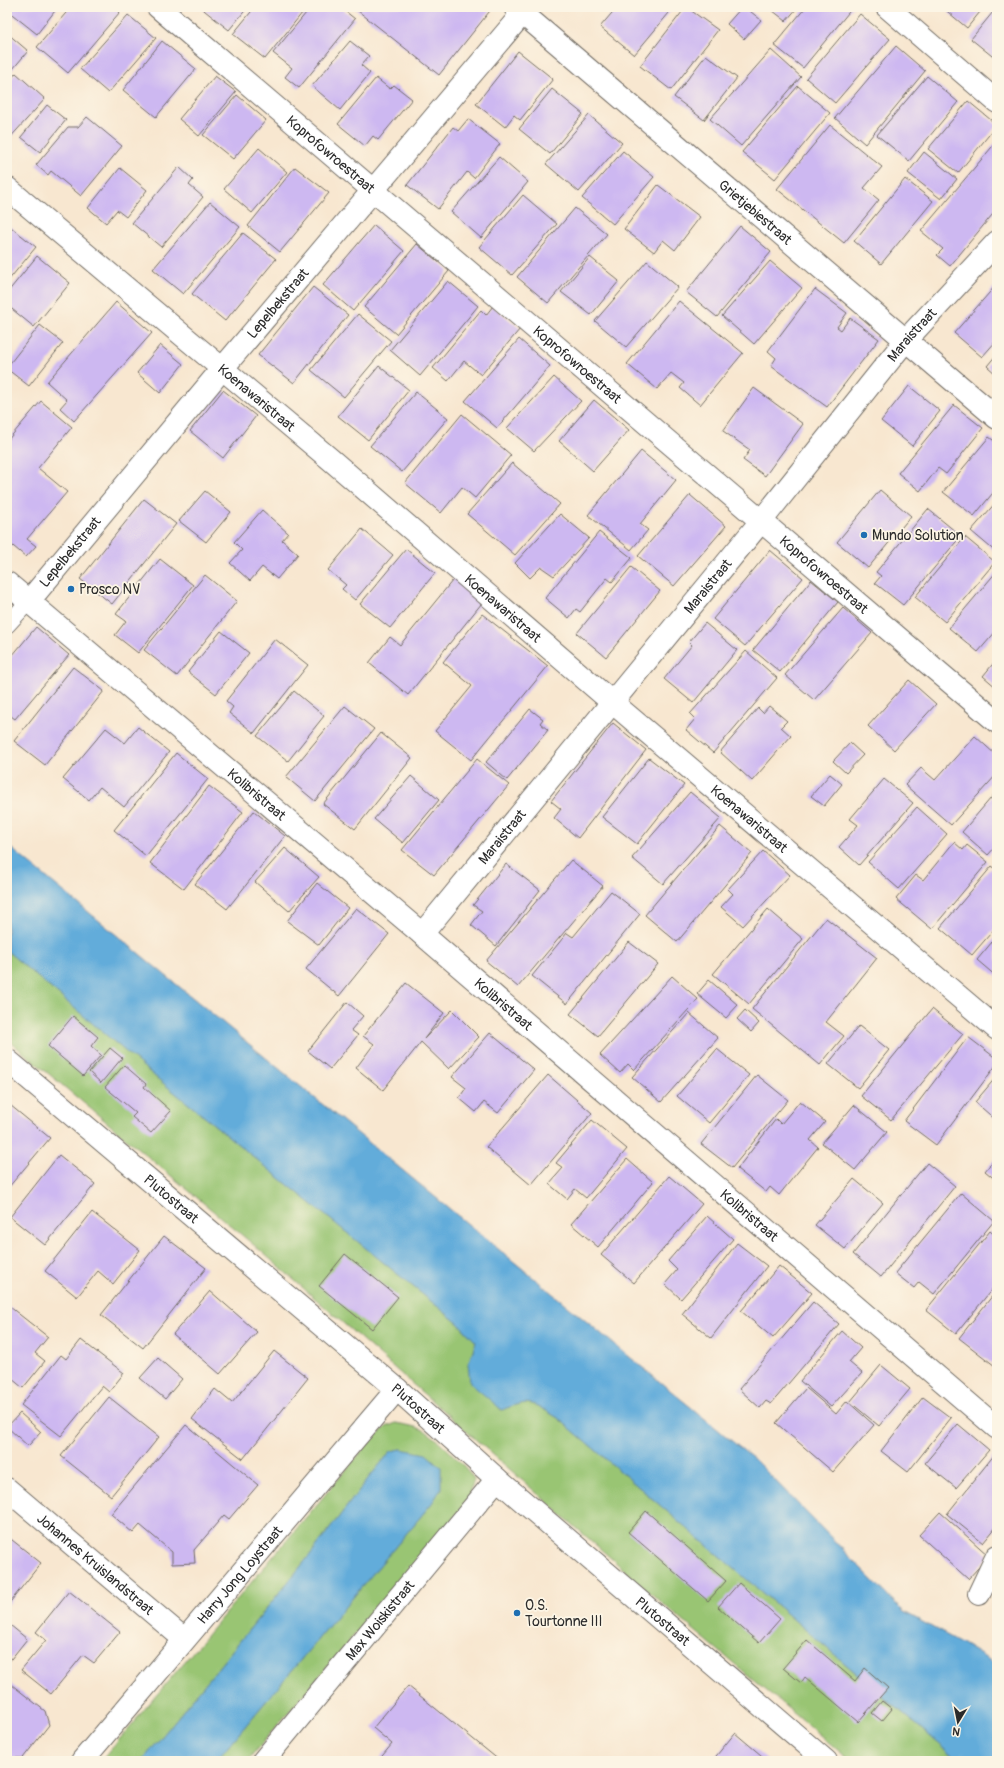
<svg xmlns="http://www.w3.org/2000/svg" width="1004" height="1768" font-family="Pangolin,sans-serif">
<rect width="100%" height="100%" fill="#fcf5e5"/>
<filter id="ink" filterUnits="userSpaceOnUse"><feTurbulence type="fractalNoise" baseFrequency=".025" numOctaves="2"/><feDisplacementMap in="SourceGraphic" scale="8" xChannelSelector="R" yChannelSelector="G"/><feConvolveMatrix kernelMatrix="1 2 1 2 8 2 1 2 1" color-interpolation-filters="sRGB"/></filter>
<filter id="wash" filterUnits="userSpaceOnUse"><feTurbulence type="fractalNoise" baseFrequency=".012" numOctaves="4" result="noise"/><feDisplacementMap in="SourceGraphic" scale="16" xChannelSelector="R" yChannelSelector="G"/><feGaussianBlur stdDeviation="0.9" result="paint"/><feColorMatrix in="noise" values="0 0 0 0 0 0 0 0 0 0 0 0 0 0 0 0 0 1.4 0 .05"/><feComposite in="paint" operator="in"/></filter>
<g filter="url(#wash)">
<rect width="100%" height="100%" fill="#f8e7d0"/>
<path fill="#99c573" stroke="#62784f" d="M7,951l151,128 301,245 17,18 -8,22 33,46c29,-12 32,-7 57,8l401,343h-108l-181,-151 -409,-359 -254,-212z
M396,1423c10,2 19,3 28,7 12,7 42,36 50,49l-3,12 -5,13 -219,257h-31l216,-258 -30,-54 -11,2 -24,29 -57,75 -168,206h-41l271,-322 14,-12z"/>
<path fill="#62acda" stroke="#466c82" d="M7,845l748,615 149,152 59,32 34,21v96h-38l-401,-343c-25,-15 -28,-20 -56,-8l-32,-27 -2,-19 8,-22 -17,-18 -301,-245 -151,-128z
M401,1449l25,5 15,13v22l-9,14 -216,258h-74l168,-206 57,-75 24,-29z"/>
<g id="blocks">
<path fill="#cdb8f1" d="M11,7h47l-21,27 -29,-23z
M71,7h44l5,5 -52,61 -31,-26z
M200,7h48l-19,23z
M255,7h52l-42,52 -32,-25z
M311,7h29l15,12 -56,69 -14,-11 7,-9 -19,-15z
M353,7h140l-54,68z
M617,7h57l-40,48 -34,-28z
M686,7l32,23 -47,60 -31,-24z
M742,7h3l16,13 -17,19 -17,-15z
M768,7h30l-12,14z
M806,7h47l-50,61 -29,-23z
M942,7h42l-17,21z
M997,7v53l-26,-21z
M860,14l30,25 -55,64 -29,-25z
M128,15l28,23 -48,55 -28,-24z
M7,33l21,18 -21,25z
M162,41l34,28 -40,48 -33,-27z
M350,41l19,15 -8,9 9,8 -30,37 -28,-24z
M896,46l29,25 -60,73 -30,-26z
M771,50l30,27 -60,69 -31,-27z
M518,51l35,28 -33,41 -6,-5 -9,12 -29,-23z
M706,55l31,23 -33,42 -30,-23z
M16,73l29,26 -38,42v-58z
M215,76l21,16 -37,44 -20,-17z
M927,76l31,26 -49,59 -32,-26z
M376,78l14,11 4,-4 18,14 -34,41 -5,-4 -8,10 -27,-22z
M798,86l32,27 -55,66 -33,-27z
M552,89l31,25 -33,40 -31,-25z
M237,95l29,25 -33,39 -30,-24z
M968,101l29,24 -39,48 -30,-24z
M47,105l19,15 -26,32 -19,-15z
M589,115l33,28 -43,49 -33,-28z
M87,117l35,29 -41,50 -30,-25 -3,4 -12,-10 32,-38h10z
M468,119l32,25 -26,34 -7,-6 -29,37 -31,-24 46,-58 5,4z
M830,125l52,42 -18,21 15,12 -35,43 -67,-54z
M997,141v68l-47,57 -13,-11 6,-6 -22,-18z
M259,148l28,24 -35,41 -28,-24z
M623,151l31,26 -41,47 -31,-26z
M924,152l33,27 -16,20 -33,-26z
M499,157l29,25 -47,56 -30,-26z
M179,167l14,13 -4,5 14,12 -42,50 -29,-24z
M295,167l34,26 -49,59 -32,-26z
M120,168l27,22 -21,27 -9,-7 -11,13 -18,-15z
M905,179l28,22 -52,63 -27,-23z
M658,185l42,32 -25,33 -12,-10 -9,12 -30,-23z
M523,195l34,29 -45,51 -33,-28z
M210,202l30,25 -57,67 -30,-25z
M575,208l32,26 -59,69 -31,-26z
M7,224l29,23 -29,35z
M374,225l30,26 -51,60 -30,-26z
M740,226l31,26 -54,65 -31,-25z
M243,233l33,26 -51,62 -33,-27z
M417,244l32,27 -53,63 -32,-27z
M37,256l33,27 -36,44 -27,-22v-12z
M590,257l29,24 -28,34 -30,-23z
M647,261l31,26 -52,60 -31,-26z
M770,261l32,27 -48,56 -32,-28z
M448,281l30,25 -58,70 -30,-26z
M997,284v56l-15,17 -28,-24z
M313,287l35,28 -54,68 -36,-28z
M815,289l32,24 -10,14 4,3 9,-12 29,21 -52,68 -56,-41 5,-8 -8,-7z
M679,301l64,52 -43,52 -20,-17 4,-5 -13,-10 -14,16 -30,-25z
M116,302l36,31 -78,88 -14,-13 7,-8 -20,-18z
M493,306l27,23 -39,46 -17,-14 -16,20 -15,-13 48,-58 5,5z
M358,314l33,27 -47,56 -33,-27z
M40,325l23,18 -34,43 -22,-17v-2z
M519,339l31,27 -53,62 -32,-27z
M160,345l23,19 -23,29 -23,-20z
M997,354v21l-10,-9z
M379,366l30,24 -41,50 -30,-24z
M554,377l27,24 -47,50 -27,-23z
M909,386l31,25 -28,35 -31,-25z
M754,388l49,36 -38,52 -22,-16 7,-10 -27,-19z
M223,390l33,26 -33,42 -33,-27z
M416,392l32,26 -46,54 -32,-26z
M594,400l35,30 -36,41 -34,-30z
M41,401l31,26 -34,41 29,24 -40,47 9,7 -10,11 -19,-16v-100z
M954,405l29,23 -37,46 -8,-6 -18,23 -22,-18z
M462,414l49,41 -36,43 -13,-11 -21,26 -36,-30z
M989,437l8,6v45l-23,28 -31,-24z
M641,451l35,29 -36,44 8,6 -17,20 -43,-35z
M512,463l48,41 -45,51 -48,-41z
M880,490l31,26 -43,52 -31,-26z
M205,491l26,21 -25,30 -27,-21z
M690,495l36,31 -52,60 -36,-30z
M144,499l32,25 -64,80 -32,-25z
M997,501v52l-26,-22z
M928,509l33,27 -58,69 -28,-22 6,-7 -5,-4z
M262,510l26,23 -6,7 16,14 -21,25 -15,-12 -12,14 -20,-18 12,-13 -8,-8z
M560,514l29,24 -35,38 -13,-9 -11,11 -15,-15z
M362,529l31,26 -38,45 -13,-11 4,-4 -18,-15z
M599,532l33,26 -20,24 -5,-4 -27,34 -4,-3 -7,9 -24,-20z
M965,537l30,25 -50,60 -30,-25z
M406,549l29,24 -45,55 -30,-24z
M770,550l33,28 -58,68 -32,-27z
M160,559l33,26 -55,68 -23,-18 11,-14 -10,-7z
M631,567l29,24 -54,66 -29,-24z
M997,571v59l-19,22 -29,-24z
M205,575l32,26 -60,75 -33,-26z
M457,575l29,23 -78,97 -39,-32 21,-26 10,8z
M811,580l27,22 -58,70 -27,-22z
M843,608l29,25 -58,67 -29,-25z
M482,614l66,52 -77,94 -36,-29 37,-45 -29,-24z
M705,623l32,27 -44,53 -29,-24 28,-34 -3,-3z
M36,627l33,28 -54,64 -8,-6v-51z
M221,631l28,22 -33,41 -28,-22z
M275,639l33,26 -54,68 -25,-20 4,-6 -7,-6z
M746,651l31,27 -64,75 -27,-23 9,-11 -5,-5z
M997,659v29l-14,-12z
M73,667l31,24 -59,74 -31,-24z
M909,680l27,24 -42,46 -26,-24z
M294,691l30,25 -36,45 -31,-25z
M345,706l29,23 -59,72 -29,-24z
M769,706l18,15 -6,6 10,9 -39,45 -32,-29 38,-44 5,5z
M530,709l13,10 -3,4 8,7 -41,50 -21,-18z
M613,723l33,27 -68,88 -24,-20 7,-9 -10,-8z
M138,727l31,25 -45,55 -24,-20 -11,13 -26,-21 43,-51 19,15z
M381,733l31,25 -57,71 -32,-25z
M975,736l22,20v18l-46,51 -46,-40 16,-17 14,12z
M850,743l13,12 -17,18 -13,-12z
M176,753l32,26 -62,77 -32,-26z
M649,758l35,27 -47,59 -35,-27z
M477,759l32,26 -75,90 -32,-25z
M830,774l12,10 -18,22 -13,-10z
M411,776l28,24 -36,43 -29,-24z
M884,779l29,24 -54,62 -20,-18 19,-22 -8,-6z
M209,786l34,26 -59,77 -34,-26z
M997,791v54l-9,10 -26,-23z
M690,792l31,26 -58,66 -31,-26z
M917,807l30,27 -48,55 -31,-27z
M254,811l31,25 -58,73 -32,-25z
M720,826l32,27 -75,89 -32,-27z
M954,842l9,8 4,-5 21,17 -56,67 -36,-30 20,-24 7,5z
M285,848l34,29 -30,34 -34,-29z
M763,851l27,24 -47,51 -22,-19 12,-13 -5,-5z
M571,860l32,26 -85,101 -32,-26z
M506,864l34,26 -44,56 -25,-21 11,-14 -9,-6z
M992,866l5,4v56l-25,29 -32,-27z
M317,883l31,25 -29,37 -32,-24z
M611,891l29,23 -73,90 -35,-28 35,-43 6,4z
M356,908l33,26 -50,62 -33,-27z
M768,909l35,30 -54,65 -36,-30z
M826,918l51,40 -51,64 18,14 -24,29 -68,-56z
M997,936v41l-20,-17z
M629,942l29,22 -60,72 -28,-22z
M672,976l26,23 -64,71 -6,-6 -8,9 -20,-18z
M709,980l29,25 -12,13 -29,-24z
M406,983l38,30 -20,26 28,-29 27,27 -30,32 -28,-27 -38,48 -27,-22 18,-24 -11,-8z
M347,1002l16,14 -12,14 7,5 -28,34 -22,-18z
M932,1009l31,25 -72,86 -30,-24z
M745,1010l14,13 -8,9 -14,-13z
M689,1013l29,25 -57,64 -29,-25z
M73,1016l25,21 -7,9 10,9 -18,21 -35,-30z
M859,1026l30,24 -31,38 -30,-24z
M490,1033l44,37 -36,43 -14,-11 -8,10 -17,-14 7,-10 -14,-11z
M968,1037l29,22v5l-61,81 -32,-24z
M110,1048l12,10 -21,25 -12,-11z
M717,1049l32,26 -40,48 -32,-27z
M124,1065l22,19 -2,3 27,24 -20,22 -19,-16 4,-4 -31,-26z
M548,1075l44,38 -61,72 -45,-38z
M757,1075l31,25 -56,68 -31,-24z
M997,1076v45l-22,-19z
M800,1101l25,21 -15,18 8,7 -39,48 -9,-8 -4,5 -29,-23 39,-50 5,5z
M10,1105l40,33 -42,50 -1,-79z
M854,1105l33,27 -32,38 -33,-27z
M592,1120l35,29 -41,49 -11,-9 -8,10 -18,-15 14,-16 -7,-5z
M59,1155l36,29 -50,61 -35,-28z
M997,1156v25l-12,-10z
M627,1159l26,23 -55,65 -27,-23z
M927,1163l28,23 -74,91 -28,-23z
M669,1176l33,28 -68,79 -33,-28z
M854,1179l29,24 -38,46 -30,-24z
M961,1193l33,28 -60,73 -15,-12 -5,6 -19,-15z
M92,1212l48,38 -27,34 -15,-13 -21,26 -32,-26z
M707,1216l26,23 -52,60 -16,-15 12,-14 -9,-9z
M990,1231l7,6v46l-41,51 -30,-24z
M164,1236l42,32 -63,80 -42,-33z
M737,1243l30,23 -56,72 -29,-24z
M345,1254l53,43 -26,32 -53,-43z
M779,1266l33,27 -39,45 -32,-27z
M997,1290v73l-2,3 -36,-28z
M210,1291l47,41 -37,42 -47,-40z
M813,1302l26,22 -68,80 -5,-3 -6,7 -21,-19z
M10,1307l38,30 -13,16 10,8 -22,27 -12,-10 -4,6v-73z
M842,1331l19,17 -12,14 13,11 -31,34 -31,-26z
M81,1340l43,33 -15,19 -7,-6 -41,50 -40,-31 40,-50 5,4z
M274,1351l34,27 -65,81 -51,-40 23,-30 17,14z
M158,1358l24,21 -17,20 -25,-21z
M881,1365l29,24 -31,37 -29,-24z
M806,1388l30,26 11,-13 27,24 -41,47 -57,-49z
M109,1397l50,40 -48,59 -50,-40z
M923,1397l28,21 -43,54 -27,-21z
M20,1413l21,19 -13,14 -21,-19z
M958,1424l31,26 -33,38 -31,-25z
M186,1425l72,60 -29,34 -5,-4 -30,35 1,13 -23,1v-12l-32,-27 -7,8 -22,-19z
M995,1454l2,1v71l-14,17 -36,-29z
M646,1511l80,70 -18,20 -80,-69z
M940,1512l49,44 -21,23 -49,-44z
M7,1536l34,27 -34,43z
M739,1583l41,36 -21,24 -41,-36z
M69,1591l51,41 -26,31 -11,-8 -32,39 -30,-24 25,-30 -10,-8z
M10,1625l17,14 -20,25v-35z
M807,1640l48,41 10,-13 23,20 -30,34 -53,-45 -4,6 -18,-15z
M7,1681l38,30 4,14 -26,33h-11l-3,3h-2z
M408,1686l92,75h-122l14,-17 -19,-16z
M882,1701l10,8 -10,12 -10,-8z
M735,1733l33,28h-56z"/>
</g>
</g>
<g filter="url(#ink)">
<use href="#blocks" fill-opacity="0" stroke="#736d65" stroke-width="1"/>
<g fill="none" stroke-linecap="round" stroke-linejoin="round">
<defs>
<path id="service" d="M7,625l22,-24"/>
<g id="minor">
<path id="s1" d="M158,7l839,715"/>
<path id="s2" d="M515,7l482,411"/>
<path d="M887,7l110,95"/>
<path id="s3" d="M7,188l323,271 283,244 384,326"/>
<path id="s4" d="M7,583l415,351 575,494"/>
<path id="s5" d="M29,601l193,-232 306,-362"/>
<path id="s6" d="M422,934l340,-414 143,-179 92,-99"/>
<path id="s7" d="M7,1489l177,150"/>
<path d="M979,1594l18,-38"/>
<path id="s8" d="M82,1761l315,-372"/>
<path id="s9" d="M263,1761l234,-282"/>
</g>
<g id="tertiary">
<path id="s10" d="M7,1060l390,329 100,90 329,282"/>
</g>
</defs>
<use href="#service" stroke="#736d65" stroke-width="18"/>
<use href="#minor" stroke="#736d65" stroke-width="24"/>
<use href="#tertiary" stroke="#736d65" stroke-width="24"/>
<use href="#service" stroke="#fff" stroke-width="16"/>
<use href="#minor" stroke="#fff" stroke-width="22"/>
<use href="#tertiary" stroke="#fff" stroke-width="22"/>
</g>
</g>
<g fill="#1f6fb2" stroke="#fcf5e5" stroke-width="1.5">
<circle cx="864" cy="535" r="4"/>
<circle cx="71" cy="589" r="4"/>
<circle cx="517" cy="1613" r="4"/>
</g>
<g text-anchor="middle" dominant-baseline="central" stroke-width="3.5" stroke-linejoin="round" paint-order="stroke">
<g font-size="14" fill="#2b2b2b" stroke="#fcf5e5">
<text stroke="none"><textPath href="#s1" startOffset="227">Koprofowroestraat</textPath></text>
<text stroke="none"><textPath href="#s2" startOffset="316">Grietjebiestraat</textPath></text>
<text stroke="none"><textPath href="#s5" startOffset="388">Lepelbekstraat</textPath></text>
<text stroke="none"><textPath href="#s6" startOffset="774">Maraistraat</textPath></text>
<text stroke="none"><textPath href="#s1" startOffset="551">Koprofowroestraat</textPath></text>
<text stroke="none"><textPath href="#s3" startOffset="326">Koenawaristraat</textPath></text>
<text stroke="none"><textPath href="#s5" startOffset="64">Lepelbekstraat</textPath></text>
<text stroke="none"><textPath href="#s1" startOffset="875">Koprofowroestraat</textPath></text>
<text stroke="none"><textPath href="#s6" startOffset="450">Maraistraat</textPath></text>
<text stroke="none"><textPath href="#s3" startOffset="650">Koenawaristraat</textPath></text>
<text stroke="none"><textPath href="#s4" startOffset="327">Kolibristraat</textPath></text>
<text stroke="none"><textPath href="#s3" startOffset="974">Koenawaristraat</textPath></text>
<text stroke="none"><textPath href="#s6" startOffset="126">Maraistraat</textPath></text>
<text stroke="none"><textPath href="#s4" startOffset="651">Kolibristraat</textPath></text>
<text stroke="none"><textPath href="#s10" startOffset="215">Plutostraat</textPath></text>
<text stroke="none"><textPath href="#s4" startOffset="975">Kolibristraat</textPath></text>
<text stroke="none"><textPath href="#s10" startOffset="539">Plutostraat</textPath></text>
<text stroke="none"><textPath href="#s7" startOffset="116">Johannes Kruislandstraat</textPath></text>
<text stroke="none"><textPath href="#s8" startOffset="244">Harry Jong Loystraat</textPath></text>
<text stroke="none"><textPath href="#s9" startOffset="183">Max Woiskistraat</textPath></text>
<text stroke="none"><textPath href="#s10" startOffset="863">Plutostraat</textPath></text>
</g>
<g font-size="14" fill="#2b2b2b" stroke="#fcf5e5" text-anchor="start">
<text x="872" y="535">Mundo Solution</text>
<text x="79" y="589">Prosco NV</text>
<text x="525" y="1605">O.S.<tspan x="525" dy="16">Tourtonne III</tspan></text>
</g>
</g>
<rect width="1004" height="1768" fill="none" stroke="#fcf5e5" stroke-width="24"/>
<g transform="translate(958 1722) rotate(190)" stroke="#fcf5e5" stroke-width="3" paint-order="stroke">
<path d="M0-3L7 15L0 10L-7 15Z" fill="#2b2b2b"/>
<text y="-6" font-size="11" font-weight="bold" text-anchor="middle" fill="#2b2b2b">N</text>
</g>
</svg>
